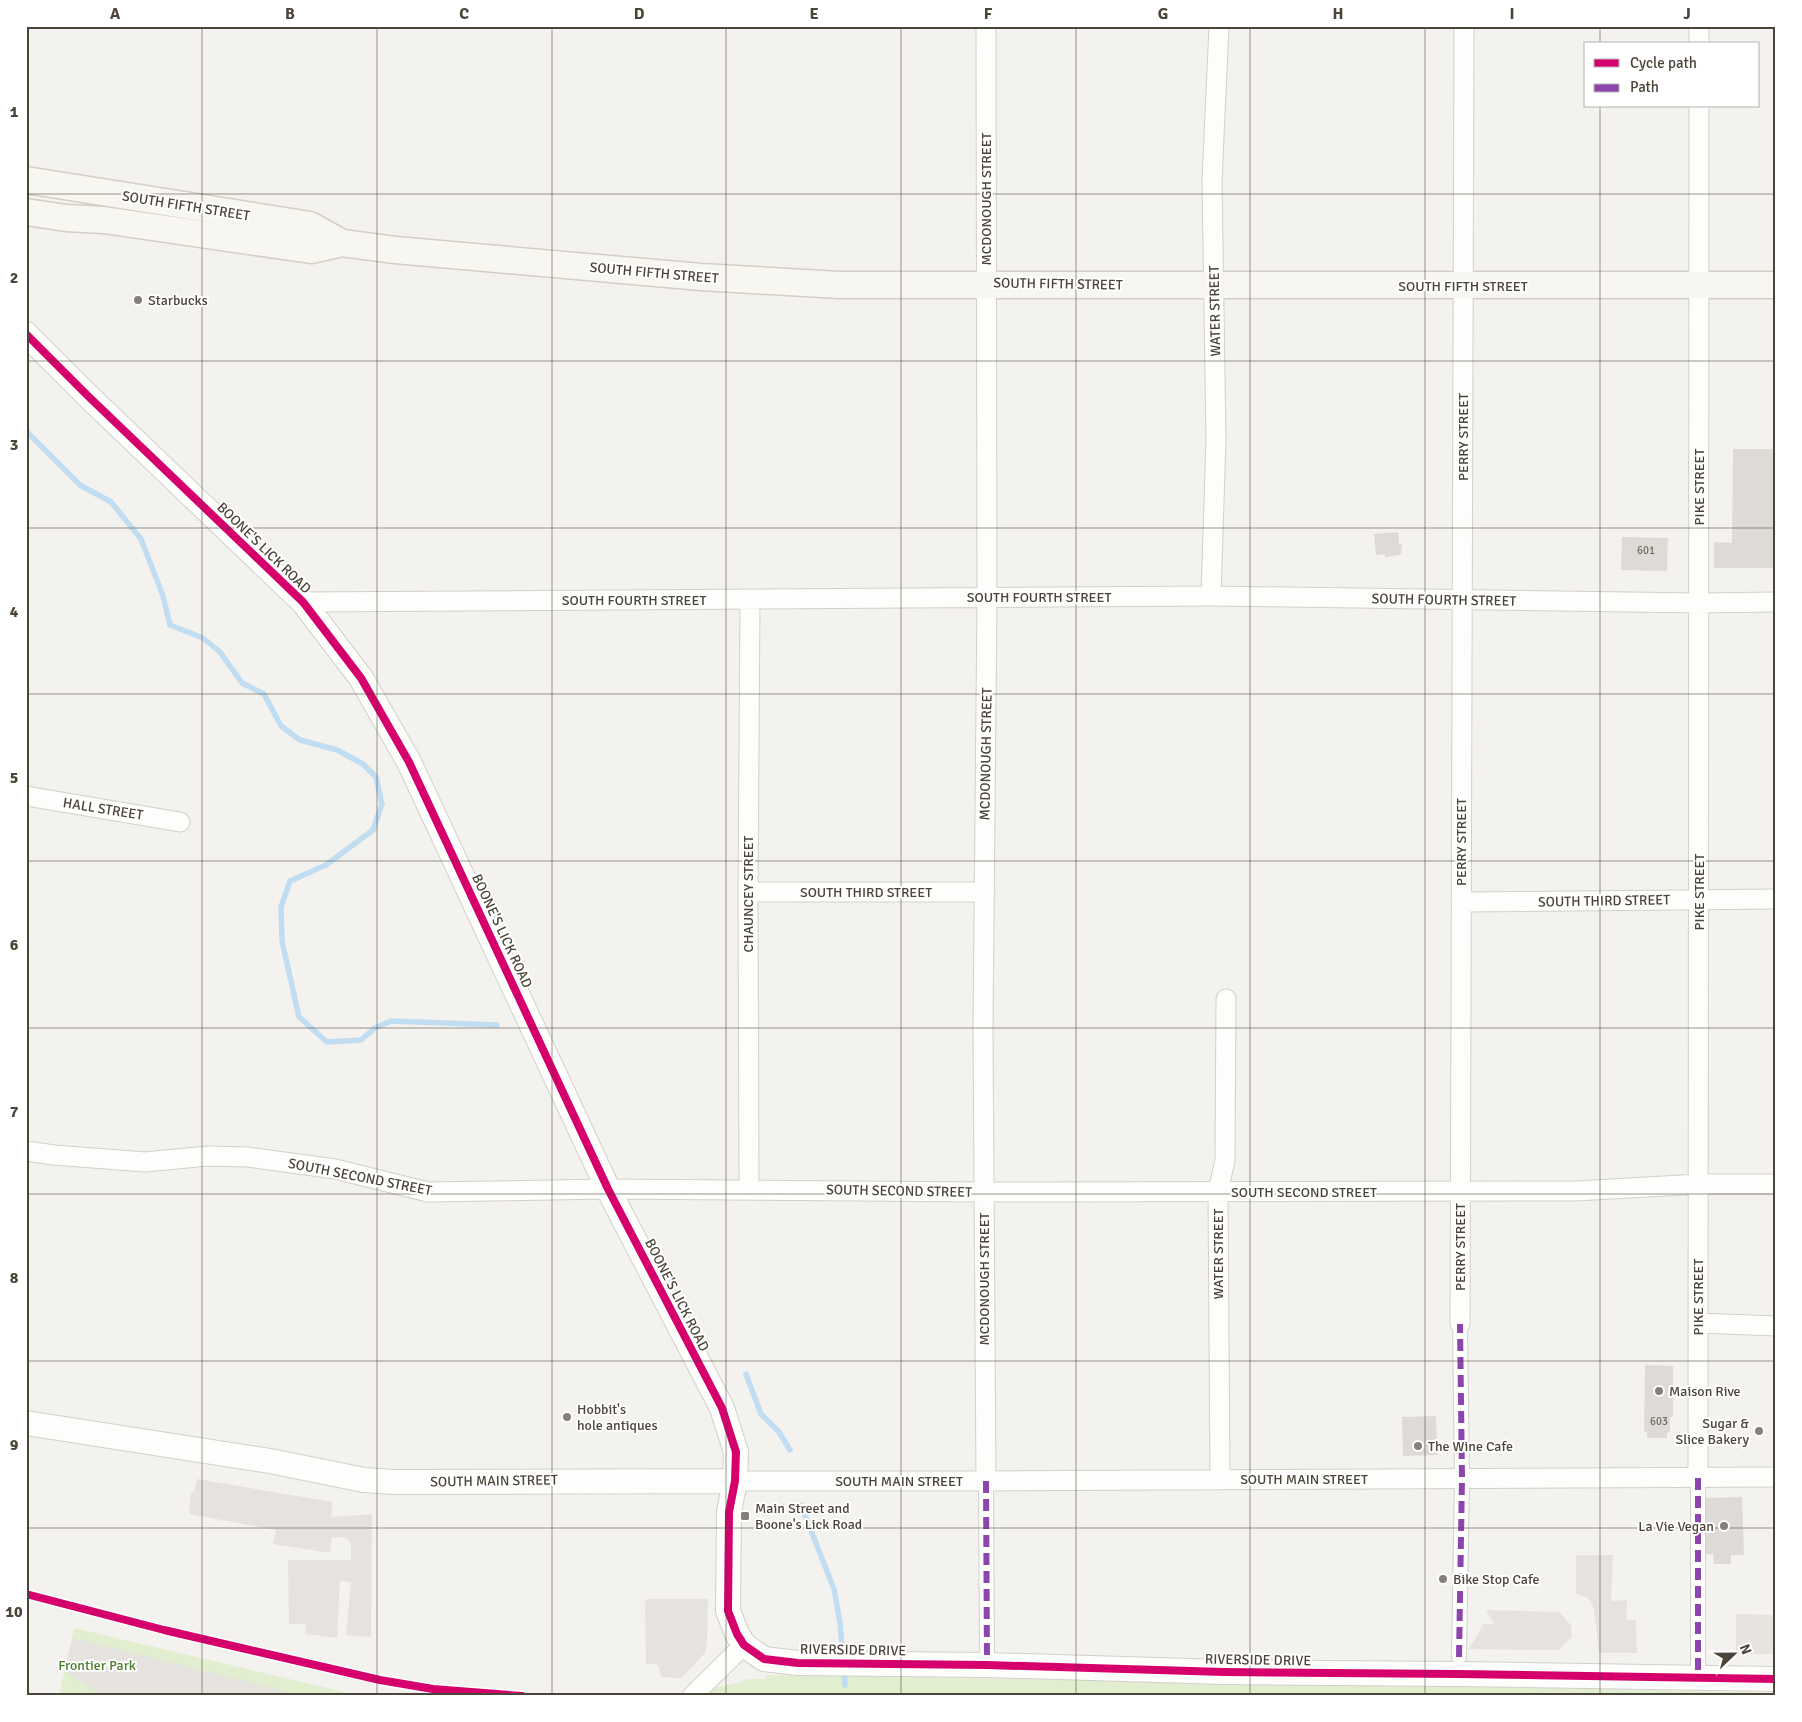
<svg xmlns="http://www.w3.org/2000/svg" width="1802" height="1722" font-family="Signika,sans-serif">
<rect width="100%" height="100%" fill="#f4f2ee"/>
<path fill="#e1eecf" d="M74,1628l287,68h-302z
M767,1675l691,11 318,7v3h-1110l68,-12 14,-5h17z"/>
<path fill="#e6e3df" d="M197,1479l136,23 -2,15 41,-3 -1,123 -25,-2 5,-53 -11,-1 -3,57 -32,-4 1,-10h-17l-1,-64h63v-17l-2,-3 -6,-3 -11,1 -2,15 -57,-9 3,-14 -87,-16 2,-21 3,-2z
M1576,1555h37l-2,46 16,-1 -1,20h10l1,33h-38l-5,-44 -5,-10 -13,-6z
M648,1599h60l-1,43 -2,11 -24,25 -20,-1 -2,-10 -3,-3h-10l-1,-62z
M1486,1610l73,2 12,13 1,12 -14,13 -90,-1 8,-11 7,-14h11z
M1736,1614l40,1v39h-40z
M73,1638l232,58h-202l-39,-25z"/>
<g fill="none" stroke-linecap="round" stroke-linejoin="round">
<path stroke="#c0ddf1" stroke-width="5.5" d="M26,431l54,54 31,17 30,37 22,57 7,29 33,13 17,14 22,31 22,11 17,32 19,14 37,10 26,14 13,13 6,27 -9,26 -47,35 -36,16 -9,26 1,34 17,76 28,25 34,-2 14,-12 16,-7 106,4
M746,1374l15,40 18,18 11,18
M801,1505l33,84 6,34 3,36
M844,1668l1,17"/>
</g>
<path fill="#dedbd6" d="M1733,449h43v119h-62v-26l18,1z
M1398,532l1,12h3l-1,9 -2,2 -14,2v-3l-9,1 -2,-21z
M1622,537l46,1 -1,33 -46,-1z
M1645,1365l28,1v51h-3v15l-3,1v5h-20v-6l-3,-1z
M1436,1416l1,39 -34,1 -1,-39z
M1742,1497l2,58h-13v9h-17l-1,-10h-7l-2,-56z"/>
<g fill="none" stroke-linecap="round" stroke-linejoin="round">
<defs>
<path id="pedestrian" d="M1698,1478v200
M986,1481l1,184
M1459,1657l3,-179 -2,-154"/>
<path id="minor" d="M1699,26v18
M1211,596l5,-157 -4,-258 7,-155
M303,602l908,-6 488,7 77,-1
M26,796l154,26
M748,892h237
M1461,902l315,-3
M26,1151l28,4 91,7 63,-6 39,1 88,12 93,23 180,-3 376,3 592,-1 123,-7h77
M749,1189l-1,-297 2,-293
M1698,1323l78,3
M1460,1324l4,-1298
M1698,1478l1,-1372
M1220,1479l-2,-287 7,-32 1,-161
M735,1481h251l790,-4
M986,1481l-3,-451 4,-433 -1,-571
M692,1696l52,-51"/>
<path id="tertiary" d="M26,334l62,62 215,206 58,76 48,84 199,427 114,219 14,44 -1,29 -6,31 -1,99 9,23 7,11 20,14 34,4 189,2 237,7 234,2 318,5
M26,1423l244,38 94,19 29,2 342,-1"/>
<path id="secondary" d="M26,180l284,45 32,18 53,7 306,27 139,8h936
M26,212l40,6 38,2 207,30 31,-7"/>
</defs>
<use href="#pedestrian" stroke="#d2d0cb" stroke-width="16"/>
<use href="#minor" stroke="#d2d0cb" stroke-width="21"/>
<use href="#tertiary" stroke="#d2d0cb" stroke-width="26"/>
<use href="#secondary" stroke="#d3cfc5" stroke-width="29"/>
<use href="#pedestrian" stroke="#fdfdfc" stroke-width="14"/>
<use href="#minor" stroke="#fdfdfc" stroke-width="19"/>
<use href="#tertiary" stroke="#fdfdfc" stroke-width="24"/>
<use href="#secondary" stroke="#f7f6f1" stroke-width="26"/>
<path stroke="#8e44ad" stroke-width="6" stroke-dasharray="12 6" stroke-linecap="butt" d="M1698,1478v200
M986,1481l1,184
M1459,1657l3,-179 -2,-154"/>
<defs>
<path id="cycleway" d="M26,334l62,62 215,206 58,76 48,84 199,427 114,219 14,44 -1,29 -6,31 -1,99 9,23 7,11 20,14 34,4 189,2 237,7 234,2 318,5
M26,1594l138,36 216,50 53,9 89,7"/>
</defs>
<use href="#cycleway" stroke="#fff" stroke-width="11"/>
<use href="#cycleway" stroke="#d6006c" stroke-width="8"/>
</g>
<path fill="none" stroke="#4b4439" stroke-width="1" stroke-opacity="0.55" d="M202,26v1670M377,26v1670M552,26v1670M726,26v1670M901,26v1670M1076,26v1670M1250,26v1670M1425,26v1670M1600,26v18M1600,106v1590M26,194h1750M26,361h1750M26,528h1750M26,694h1750M26,861h1750M26,1028h1750M26,1194h1750M26,1361h1750M26,1528h1750"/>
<g fill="#868178" stroke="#fff" stroke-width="2">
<circle cx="138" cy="300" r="5"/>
<circle cx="1659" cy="1391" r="5"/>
<circle cx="567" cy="1417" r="5"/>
<circle cx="1759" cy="1431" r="5"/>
<circle cx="1418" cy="1446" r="5"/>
<rect x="740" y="1511" width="10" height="10" rx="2.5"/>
<circle cx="1724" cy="1526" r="5"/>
<circle cx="1443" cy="1579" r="5"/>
</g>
<g text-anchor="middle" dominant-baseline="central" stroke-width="4" stroke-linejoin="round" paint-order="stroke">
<g font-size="11" fill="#706a61">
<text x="1646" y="550">601</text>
<text x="1659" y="1421">603</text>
</g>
<g font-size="14" fill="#4b4439" stroke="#fff">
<text transform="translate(986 199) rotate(-90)">MCDONOUGH STREET</text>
<text transform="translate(186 206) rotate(9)">SOUTH FIFTH STREET</text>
<text transform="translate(654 273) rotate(5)">SOUTH FIFTH STREET</text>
<text transform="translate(1058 284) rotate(1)">SOUTH FIFTH STREET</text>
<text x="1463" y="286">SOUTH FIFTH STREET</text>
<text transform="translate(1215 311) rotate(-91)">WATER STREET</text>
<text transform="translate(1463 437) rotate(-90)">PERRY STREET</text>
<text transform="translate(1699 487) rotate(-90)">PIKE STREET</text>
<text transform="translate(264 548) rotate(44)">BOONE'S LICK ROAD</text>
<text x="1039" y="597">SOUTH FOURTH STREET</text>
<text x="634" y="600">SOUTH FOURTH STREET</text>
<text transform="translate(1444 600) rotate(1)">SOUTH FOURTH STREET</text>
<text transform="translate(986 754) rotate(-89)">MCDONOUGH STREET</text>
<text transform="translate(103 809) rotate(9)">HALL STREET</text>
<text transform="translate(1461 842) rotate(-90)">PERRY STREET</text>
<text x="866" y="892">SOUTH THIRD STREET</text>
<text transform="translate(1699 892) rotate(-90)">PIKE STREET</text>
<text transform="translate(748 894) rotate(-90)">CHAUNCEY STREET</text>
<text transform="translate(1604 901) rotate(-1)">SOUTH THIRD STREET</text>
<text transform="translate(502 931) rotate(65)">BOONE'S LICK ROAD</text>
<text transform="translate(360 1177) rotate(11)">SOUTH SECOND STREET</text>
<text transform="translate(899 1191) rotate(1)">SOUTH SECOND STREET</text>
<text x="1304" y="1192">SOUTH SECOND STREET</text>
<text transform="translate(1460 1247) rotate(-90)">PERRY STREET</text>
<text transform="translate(1218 1254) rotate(-90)">WATER STREET</text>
<text transform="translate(984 1279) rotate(-90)">MCDONOUGH STREET</text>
<text transform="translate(677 1295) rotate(63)">BOONE'S LICK ROAD</text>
<text transform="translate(1698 1297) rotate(-90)">PIKE STREET</text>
<text x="1304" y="1479">SOUTH MAIN STREET</text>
<text transform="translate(494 1481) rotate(-1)">SOUTH MAIN STREET</text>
<text x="899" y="1481">SOUTH MAIN STREET</text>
<text transform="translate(853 1650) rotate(1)">RIVERSIDE DRIVE</text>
<text transform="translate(1258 1660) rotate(1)">RIVERSIDE DRIVE</text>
</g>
<g font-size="14" fill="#4b4439" stroke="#fff" text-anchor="start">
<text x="148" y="300">Starbucks</text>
<text x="1669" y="1391">Maison Rive</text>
<text x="577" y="1409">Hobbit's<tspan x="577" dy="16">hole antiques</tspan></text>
<text x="1749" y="1423" text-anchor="end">Sugar &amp;<tspan x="1749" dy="16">Slice Bakery</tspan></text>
<text x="1428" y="1446">The Wine Cafe</text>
<text x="755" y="1508">Main Street and<tspan x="755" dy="16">Boone's Lick Road</tspan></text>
<text x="1714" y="1526" text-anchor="end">La Vie Vegan</text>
<text x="1453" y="1579">Bike Stop Cafe</text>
</g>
<g font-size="14" fill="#4a7f2a" stroke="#fff">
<text x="97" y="1665">Frontier Park</text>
</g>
</g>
<rect width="1802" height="1722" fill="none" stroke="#ffffff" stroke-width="55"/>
<rect x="1584" y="42" width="175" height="65" fill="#ffffff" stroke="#b7b4b0"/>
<rect x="1594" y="59" width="25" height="8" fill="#d6006c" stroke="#b7b4b0"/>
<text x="1630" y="68" font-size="15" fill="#4b4439">Cycle path</text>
<rect x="1594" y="84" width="25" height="8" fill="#8e44ad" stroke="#b7b4b0"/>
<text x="1630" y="92" font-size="15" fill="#4b4439">Path</text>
<g transform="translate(1734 1654) rotate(68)" stroke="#ffffff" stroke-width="4" paint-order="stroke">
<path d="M0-4L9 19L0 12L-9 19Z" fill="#4b4439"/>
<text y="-8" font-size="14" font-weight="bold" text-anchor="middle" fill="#4b4439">N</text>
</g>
<rect x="28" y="28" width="1746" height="1666" fill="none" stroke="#4b4439" stroke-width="2"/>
<g font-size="16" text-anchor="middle" font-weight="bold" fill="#4b4439">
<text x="115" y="19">A</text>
<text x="290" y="19">B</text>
<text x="464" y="19">C</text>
<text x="639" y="19">D</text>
<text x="814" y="19">E</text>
<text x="988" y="19">F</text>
<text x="1163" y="19">G</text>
<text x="1338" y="19">H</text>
<text x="1512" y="19">I</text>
<text x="1687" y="19">J</text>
<text x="14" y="117">1</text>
<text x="14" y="283">2</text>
<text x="14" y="450">3</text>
<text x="14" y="617">4</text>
<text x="14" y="783">5</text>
<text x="14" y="950">6</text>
<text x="14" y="1117">7</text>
<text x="14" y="1283">8</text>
<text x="14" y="1450">9</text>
<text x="14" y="1617">10</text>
</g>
</svg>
